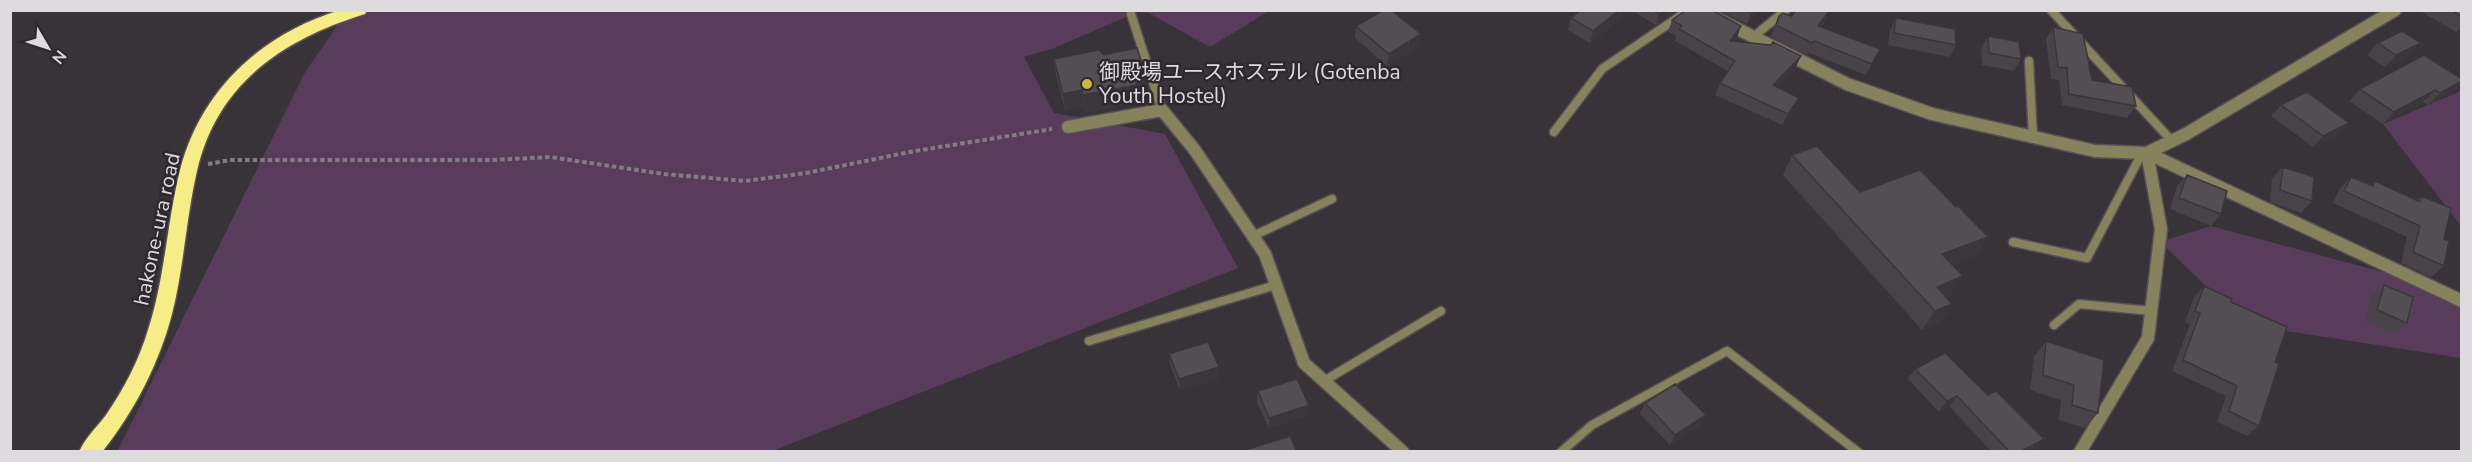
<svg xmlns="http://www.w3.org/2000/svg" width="2472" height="462" font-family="'Nunito Sans','Noto Sans JP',sans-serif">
<rect width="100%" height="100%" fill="#383339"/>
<path fill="#593c5c" d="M347,11h793l-86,37 -30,9 30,56 111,21 73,134 -466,183 -655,1 187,-378z
M1145,11h124l-59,36z
M2461,91v135l-78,-102z
M2211,226l250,67v65l-214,-33 -87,-83z"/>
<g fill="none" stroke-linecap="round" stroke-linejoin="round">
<defs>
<path id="lane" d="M2051,10l121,131
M1131,14l31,96
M1753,37l33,-27
M2029,61l4,76
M1554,132l48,-63 87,-59
M1253,236l79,-37
M2013,242l74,16 55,-105
M2054,325l25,-21 73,7
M1089,341l187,-56
M1324,381l117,-70
M1561,452l31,-27 135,-74 131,101"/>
<path id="street" d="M1700,10l147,74 85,30 163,37 52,2 315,148
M1068,127l94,-17 32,39 71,105 39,109 99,89
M2147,153l39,-19 209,-124
M2080,452l68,-114 13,-109 -14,-76"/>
<path id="highway" d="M340,10h27l-2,4c-81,25 -148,69 -168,157 -11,47 -13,96 -25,143 -13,50 -38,98 -70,138h-23c6,-14 18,-25 27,-37 18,-26 33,-55 42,-85 17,-52 19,-108 32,-160 21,-81 82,-136 160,-160z"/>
</defs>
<use href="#lane" stroke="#565157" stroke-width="11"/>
<use href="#street" stroke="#565157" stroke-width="15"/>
<use href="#highway" stroke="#565157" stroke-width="3"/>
<path stroke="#827d83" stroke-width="4" stroke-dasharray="4.5 3" stroke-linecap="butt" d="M208,164l22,-4h262l58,-3 114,17 81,7 61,-8 109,-22 137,-22"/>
<use href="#lane" stroke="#86825b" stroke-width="8"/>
<use href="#street" stroke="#86825b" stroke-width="12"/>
<use href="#highway" fill="#f7ed86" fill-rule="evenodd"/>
</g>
<path fill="#474348" d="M1581,10h42l-2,8 -31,25 -22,-13 3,-12z
M1631,10h46l-21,15z
M1718,10h40l-11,14z
M2462,10v18l-6,4 -36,-21z
M1779,16h13l32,7 -3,4 59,22 -14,26 -57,-22 -2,2 -36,-18z
M1896,18l60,27 -6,12 -62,-12 2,-15z
M1672,20l65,18 -3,3 62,26 -19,20 17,22 -12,16 -67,-30 5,-12 8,-12 -53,-30 1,-5 -8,-4z
M1356,26l65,8 -2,12 -32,20 -32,-28z
M2053,27l39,53 44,26 -9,12 -65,-13 -3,-25 -8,-1 -5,-40z
M1988,36l33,23 -7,12 -32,-6 -1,-17z
M2378,43l32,12 -25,12 -18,-12z
M1104,55l39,13 1,16 -7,2 1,16 -53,10 -1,-5 -19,3 -9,-34 -2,-17z
M2462,79v3l-10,10 -24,13 -5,-3 -40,22 -34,-23 11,-12z
M2281,105l68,18 -10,11 -26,13 -42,-31z
M1792,155l68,37 96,15 32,30 -13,19 -23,9 -2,31 -4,1 6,7 -13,19 -17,7 -139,-155z
M2283,167l29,34 -11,12 -31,-11 2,-24z
M2187,175l34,39 -10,12 -41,-17 7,-23z
M2351,177l20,9 4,-5 42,19 4,-4 23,43v27l-13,11 -30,-14 6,-26 -74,-34 7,-15z
M2384,285l23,38 -13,10 -29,-12 6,-25z
M2204,286l27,16 44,60 -16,64 -12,10 -30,-14 9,-26 -54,-25 18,-47 -5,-2 9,-25z
M2046,341l52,72 -13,15 -26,-8 2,-20 -31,-10 4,-33z
M1169,354l50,13v11l-39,12 -10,-25z
M1915,369l73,26 56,44 -9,11 -4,2h-39l-43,-46 -10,6 -31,-33z
M1258,391l50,24 -39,13 -12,-26z
M1645,403l56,22 -31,20 -30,-31z"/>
<path fill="#3a373b" d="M1619,10h4l-2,8 -31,25 3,-12z
M1665,10h12l-21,15 3,-11z
M1754,10h4l-11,14 4,-10z
M1829,11l-5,12 -11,15 5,-12z
M1741,26l-4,12 -12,14 5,-11z
M1421,34l-2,12 -32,20 2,-12z
M2421,43l-11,12 -25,12 11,-12z
M1801,56l-5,11 -28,30 5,-12z
M1143,68l1,16 -7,2 1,16 -53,10 -2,-17 49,-25z
M2462,81l-10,11 -24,13 12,-12z
M1082,90l2,17 -19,3 -2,-16z
M2435,90l-12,12 -40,22 11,-12z
M1799,98l-5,11 -12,16 6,-11z
M2349,123l-10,11 -26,13 10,-11z
M1988,237l-13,19 -45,18 12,-20z
M1963,276l-13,20 -22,8 9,-17z
M1952,304l-13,19 -17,7 13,-19z
M1219,367v11l-39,12 -1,-11z
M1957,396l-8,10 -10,6 8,-11z
M1309,405l-1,10 -39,13v-10z
M1706,415l-5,10 -31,20 5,-10z
M2044,439l-9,11 -4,2h-11z"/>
<path fill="#534e54" stroke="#3a373b" stroke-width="1.5" d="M1384,10h7l30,24 -32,20 -33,-28z
M1581,10h38l-26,21 -22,-13z
M1653,10h12l-6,4z
M1686,10h26l29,16 -11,15 41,4 2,-3 28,14 -28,29 26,13 -11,16 -68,-31 15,-22 -56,-32 3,-3 -10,-6z
M1745,10h9l-3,4z
M1796,10h31l2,1 -11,15 62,23 -8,15 -58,-23 -2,2 -36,-18 3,-9 4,-3 9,3z
M2450,10h12v7z
M1896,18l59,11 1,16 -62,-12z
M2053,27l30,7 9,46 40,7 4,19 -67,-12 -2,-26 -9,-1z
M2402,31l19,12 -25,12 -18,-12z
M1988,36l31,6 2,17 -32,-6z
M1137,48l6,20 -11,2 5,15 -54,10 -1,-5 -19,4 -9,-35 45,-9 5,5z
M2424,55l38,24v2l-22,12 -5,-3 -41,22 -34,-23z
M2307,92l42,31 -26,13 -42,-31z
M1817,146l43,46 60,-22 36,37 2,-1 30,31 -46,17 21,22 -26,11 15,17 -17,7 -143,-156z
M2283,167l31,10 -2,24 -32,-11z
M2187,175l40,16 -6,23 -42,-16z
M2351,177l22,9 2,-5 45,21 1,-6 30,12 -7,31 5,2 -5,25 -31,-14 7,-26 -76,-35z
M2384,285l29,12 -6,26 -30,-13z
M2204,286l28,13 -1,3 56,25 -12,35 4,2 -20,62 -30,-15 8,-25 -54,-26 17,-47 -5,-2z
M2046,341l58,19 -6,53 -26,-8 2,-20 -31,-10z
M1208,342l11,25 -40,12 -10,-25z
M1945,353l43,42 8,-4 48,48 -24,13h-10l-53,-56 -10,5 -32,-32z
M1297,379l12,26 -40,13 -11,-27z
M1675,384l31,31 -31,20 -30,-32z
M1290,436l7,16h-47l-1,-3z"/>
<circle fill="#c8bb3b" stroke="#2e292e" stroke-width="2" cx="1087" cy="84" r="6"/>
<g text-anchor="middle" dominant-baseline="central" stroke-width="5" stroke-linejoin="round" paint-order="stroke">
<g font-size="21" fill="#dedbdf" stroke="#2e292e" text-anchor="start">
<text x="1099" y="72">御殿場ユースホステル (Gotenba<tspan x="1099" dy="24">Youth Hostel)</tspan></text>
</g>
<g font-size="21" fill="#dedbdf" stroke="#2e292e">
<text transform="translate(157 229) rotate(-78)">hakone-ura road</text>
</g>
</g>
<rect width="2472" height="462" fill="none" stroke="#dedbdf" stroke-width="24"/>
<g transform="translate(48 48) rotate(129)" stroke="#2e292e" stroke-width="4.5" paint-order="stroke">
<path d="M0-4.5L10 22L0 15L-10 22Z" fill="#dedbdf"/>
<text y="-9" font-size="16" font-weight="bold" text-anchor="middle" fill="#dedbdf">N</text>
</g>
</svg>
